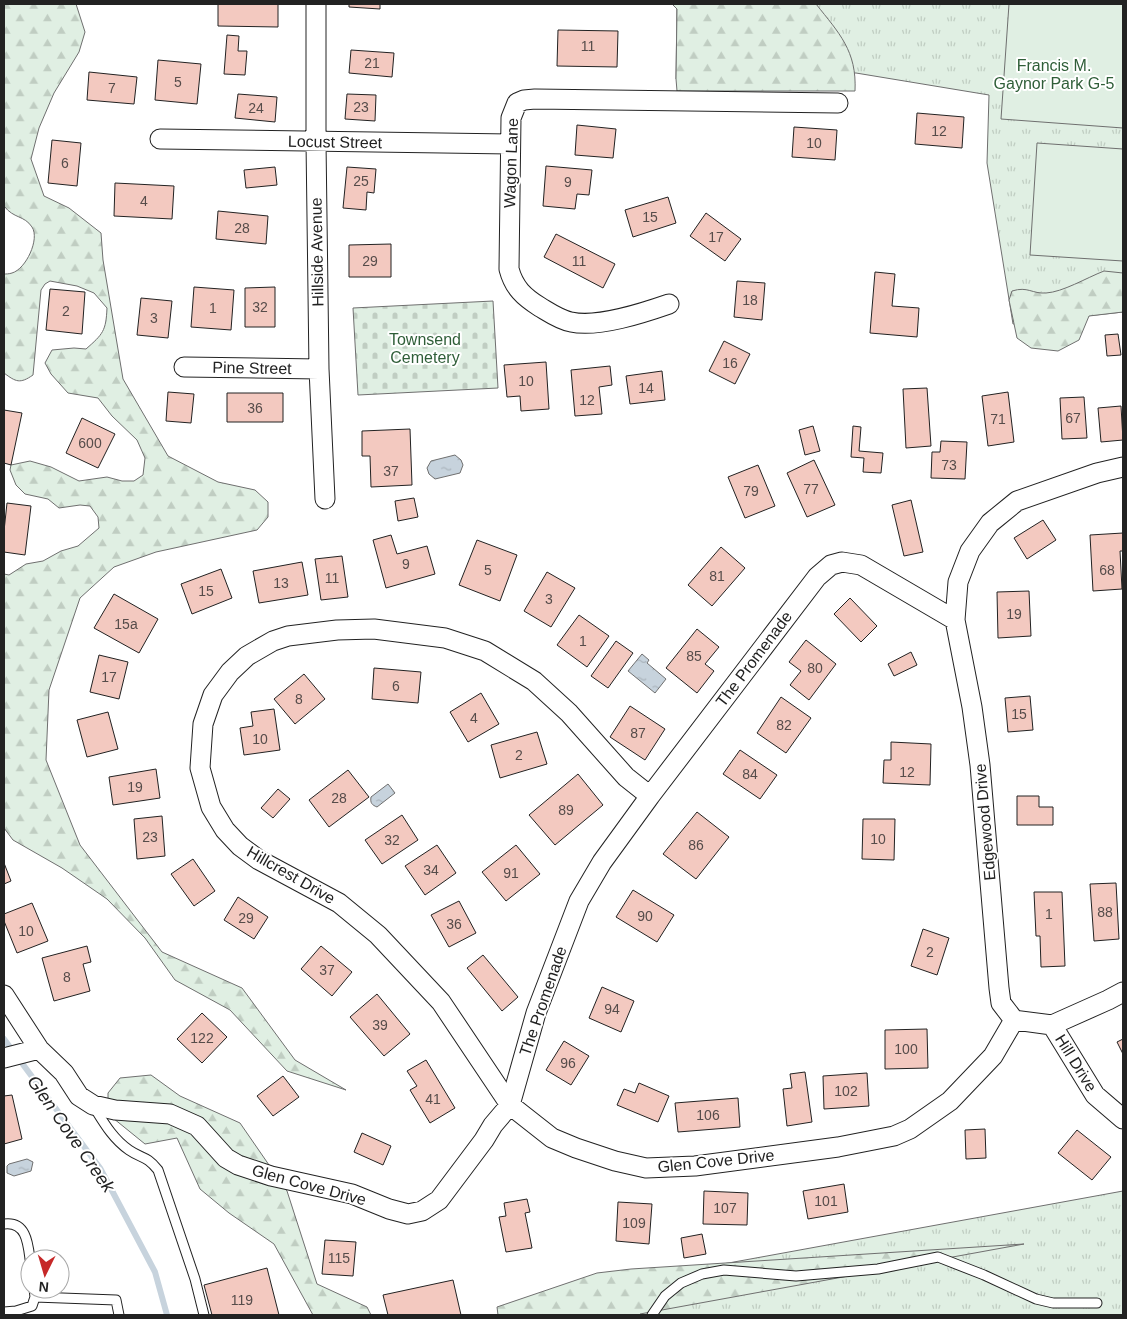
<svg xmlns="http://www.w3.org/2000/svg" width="1127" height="1319" font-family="Helvetica,sans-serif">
<defs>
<pattern id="grass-tufts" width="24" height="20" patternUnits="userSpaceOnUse" patternTransform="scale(1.25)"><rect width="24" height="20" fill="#e0efe3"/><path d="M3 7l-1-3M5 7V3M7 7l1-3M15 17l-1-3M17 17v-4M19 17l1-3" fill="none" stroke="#c0cdc2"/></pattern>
<pattern id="forest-firs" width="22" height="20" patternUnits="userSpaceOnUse" patternTransform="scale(1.25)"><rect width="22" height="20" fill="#e0efe3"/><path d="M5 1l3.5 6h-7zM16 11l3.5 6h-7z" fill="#c0cdc2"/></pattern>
<pattern id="cemetery-stones" width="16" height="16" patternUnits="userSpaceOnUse" patternTransform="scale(1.25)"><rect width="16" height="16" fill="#e0efe3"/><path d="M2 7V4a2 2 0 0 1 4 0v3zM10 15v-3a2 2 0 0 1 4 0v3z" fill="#c0cdc2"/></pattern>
<pattern id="water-ripples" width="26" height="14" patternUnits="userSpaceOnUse" patternTransform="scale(1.25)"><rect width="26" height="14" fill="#c7d3dd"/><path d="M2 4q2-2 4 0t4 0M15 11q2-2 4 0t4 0" fill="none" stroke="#abb5bd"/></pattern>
</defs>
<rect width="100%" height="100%" fill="#fff"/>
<path fill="url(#grass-tufts)" stroke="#6f6f6f" d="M677,4h446v308l-110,12 -26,-161 2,-68 -133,-22 -180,6z
M1123,1191v124h-515l-11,-28z"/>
<path fill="url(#forest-firs)" stroke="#6f6f6f" d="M4,4h72l9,28 -6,20 -25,41 -15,35 -8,31 13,37 25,12 32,25 2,27 20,119 45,77 50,26 37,8 13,12v15l-11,13 -101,22 -42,15 -34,31 -31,92 -3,70 34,85 82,107 80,36 53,72 51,30 -59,-19 -57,-61 -55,-30 -30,-42 -38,-39 -45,-31 -49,-28 -9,-12v-254l5,1 17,-11 17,-3 18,-10 17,-5 21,-18 -1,-11 -8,-11 -10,-1 -21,3 -11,-9 -23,-5 -9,-9 -6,-15 1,-5 19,-4 21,6 28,14 28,-4 15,4h12l9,-6 2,-17 -8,-18 -25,-24 -14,-18 -30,-5 -17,-19 -6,-11 7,-13 22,-2 12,1c17,-15 20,-18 21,-41l-13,-15 -17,-7 -27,-5 -5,3 -4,6 -8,85c-13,9 -17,7 -29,-2v-99c2,0 5,0 8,-1 14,-4 28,-34 20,-46 -8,-12 -18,-8 -28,-21z
M672,4h144c23,29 41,47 39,87h-178l-1,-12 1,-70z
M1104,271l19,2v39l-34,4 -10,24 -21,11 -27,-3 -14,-10 -8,-38 3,-9c16,-5 20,3 34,2 17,-1 40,-15 58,-22z
M151,1075l29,21 60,27 47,68 30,93 50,23 4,8h-58l-39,-71 -45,-31 -29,-24 -23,-51 -32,6 -37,-30v-21l12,-15z
M1024,1244l-384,70 -1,1h-141l-1,-8 100,-34 34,-4z"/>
<path fill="url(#cemetery-stones)" stroke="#6f6f6f" d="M493,301l5,87 -140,7 -5,-87z"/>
<path fill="#e0efe3" stroke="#6f6f6f" d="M1009,4h114v124l-122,-9z
M1037,143l86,6v112l-93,-6z"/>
<path fill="url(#water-ripples)" stroke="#6f6f6f" d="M455,455l6,5 2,5 -3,8 -25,6 -6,-5 -2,-6 4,-7z
M642,654l7,6 -2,3 19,16 -11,14 -27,-22z
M388,784l7,9 -18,14c-5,-2 -7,-4 -6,-10z
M27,1159l6,3 -2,9 -17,5 -7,-3v-7l2,-2z"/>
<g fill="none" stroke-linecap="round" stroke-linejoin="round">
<path stroke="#c7d3dd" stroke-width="6" d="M4,1039l96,129 55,104 12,43"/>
</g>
<path fill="#f3c9c0" stroke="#222" d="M218,4h60v23l-60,-1z
M349,4h31v5l-31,-2z
M558,30l60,1 -1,36 -60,-1z
M227,35l12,1 -1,15h9l-2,24 -21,-1z
M351,50l43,3 -2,24 -43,-4z
M158,60l43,4 -4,40 -42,-4z
M89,72l48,5 -3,27 -47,-4z
M238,94l39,3 -2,25 -40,-4z
M347,94l29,1 -1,26 -30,-2z
M917,113l47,4 -2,31 -47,-4z
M577,125l39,4 -3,29 -38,-3z
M794,127l43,3 -2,30 -43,-3z
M52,140l29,3 -4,43 -29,-3z
M546,166l46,4 -3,25 -12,-1 -2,15 -32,-3z
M275,167l2,18 -31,3 -2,-18z
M347,167l29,2 -2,24 -7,-1 -1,18 -23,-2z
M115,183l59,3 -2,33 -58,-3z
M668,197l8,26 -43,14 -8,-27z
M218,211l50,5 -2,28 -50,-5z
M706,213l35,26 -16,22 -35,-25z
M556,234l59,30 -12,24 -59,-31z
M391,244v33h-42v-32z
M875,272l20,2 -3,32 27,2 -2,29 -47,-4z
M737,281l28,2 -3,37 -28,-3z
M194,287l40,3 -3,40 -40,-3z
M275,287v40h-30v-39z
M50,289l35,3 -3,42 -36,-4z
M141,298l31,3 -4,37 -31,-3z
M1118,334l3,21 -14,1 -2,-21z
M724,341l26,13 -15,30 -26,-13z
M546,362l3,47 -28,2 -1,-15 -13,1 -3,-32z
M610,366l2,19 -13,2 3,27 -27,2 -4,-46z
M662,371l3,29 -35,4 -4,-28z
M927,388l4,58 -25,2 -3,-59z
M168,392l26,2 -3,29 -25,-2z
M1008,392l6,50 -26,4 -6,-50z
M227,393h56v29h-56z
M1084,397l3,41 -25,1 -2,-41z
M1121,406l2,34 -22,2 -3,-34z
M4,410l18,3 -11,52 -7,-2z
M82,418l33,16 -17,34 -32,-15z
M813,426l7,25 -15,4 -6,-25z
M853,426l8,1 -2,24 24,2 -2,20 -18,-1 1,-14 -13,-1z
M410,429l2,56 -41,2 -1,-31h-8v-25z
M941,441l26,1 -2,37 -34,-1 1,-26h8z
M814,460l21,45 -28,12 -20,-44z
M758,465l17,41 -30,12 -17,-41z
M414,498l4,19 -20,4 -3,-20z
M911,500l12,52 -19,4 -12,-51z
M7,503l24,3 -6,49 -21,-3v-21z
M1043,520l13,20 -29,19 -13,-21z
M1123,533v18h-3l2,38 -29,2 -3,-56z
M391,535l6,19 30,-8 8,28 -49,14 -13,-48z
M477,540l40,15 -17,46 -41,-16z
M721,547l24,21 -33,38 -24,-21z
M342,556l6,41 -27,3 -6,-41z
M302,562l6,33 -49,8 -6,-32z
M221,569l11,29 -40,16 -11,-30z
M547,572l28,16 -24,39 -27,-16z
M1029,591l2,45 -33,2 -1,-46z
M114,594l44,25 -19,34 -45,-25z
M850,598l27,28 -16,16 -27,-28z
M579,615l30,21 -22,31 -30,-22z
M697,629l22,18 -14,17 9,7 -17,22 -31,-25z
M806,640l30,24 -27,36 -19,-15 11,-14 -12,-9z
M616,641l17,12 -25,35 -17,-12z
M911,652l6,13 -23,11 -6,-12z
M99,655l29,7 -9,37 -29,-7z
M374,668l47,4 -3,31 -46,-4z
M304,674l21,25 -30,25 -21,-25z
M481,693l18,31 -31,18 -18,-30z
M1030,696l3,34 -25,2 -3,-34z
M781,697l30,21 -25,35 -29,-20z
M630,706l35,23 -20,31 -35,-23z
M274,709l6,41 -36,5 -4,-27 13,-2 -2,-14z
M108,712l10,37 -31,8 -10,-37z
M537,732l10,32 -47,14 -9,-33z
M891,742l40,2 -1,41 -47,-2 1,-23h7z
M740,750l37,25 -17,24 -37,-25z
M156,769l4,29 -47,7 -4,-28z
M348,770l21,27 -40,30 -20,-27z
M578,774l25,31 -48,40 -26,-30z
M278,789l12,10 -17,19 -12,-10z
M1017,796h22v11h14v18h-36z
M697,812l32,25 -33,42 -33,-25z
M402,815l16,25 -36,24 -17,-24z
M162,816l3,40 -28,3 -3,-40z
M863,819h32l-1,41 -32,-1z
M437,845l19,28 -31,22 -20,-29z
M516,845l24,29 -34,27 -24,-29z
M193,859l22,32 -21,15 -23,-32z
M4,863l7,18 -7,3z
M1116,883l3,56 -25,2 -4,-57z
M633,890l41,25 -17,27 -41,-25z
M1034,892h28l3,74 -24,1 -1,-31h-4z
M238,897l30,20 -14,22 -30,-19z
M459,901l17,32 -27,14 -18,-32z
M32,903l16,38 -31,12 -13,-32v-7z
M923,929l26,9 -12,37 -26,-9z
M87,946l4,16 -8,2 7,27 -36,10 -12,-43z
M321,946l31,26 -20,24 -31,-27z
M483,955l35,42 -16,14 -35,-43z
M602,987l32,14 -13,31 -32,-14z
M377,994l33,40 -26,22 -34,-39z
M202,1013l25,24 -25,26 -25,-24z
M927,1029l1,39 -43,1v-39z
M1123,1039v15l-6,-12z
M564,1041l25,15 -18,29 -25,-15z
M426,1060l29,48 -25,15 -20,-33 7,-4 -10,-15z
M805,1072l7,50 -25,4 -4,-37 9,-1 -2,-14z
M867,1073l2,33 -45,3 -1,-33z
M283,1076l16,21 -26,19 -16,-20z
M639,1083l30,13 -11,26 -41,-17 7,-16 11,4z
M12,1095l10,44 -18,5v-48z
M738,1098l2,29 -62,5 -3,-29z
M985,1129l1,29 -20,1 -1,-29z
M1077,1130l34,27 -19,23 -34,-27z
M362,1133l29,13 -8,19 -29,-13z
M844,1184l4,28 -40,7 -5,-28z
M704,1191l44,2 -1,32 -44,-1z
M527,1199l3,13 -5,1 7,35 -26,4 -7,-35 7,-1 -2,-13z
M618,1202l34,2 -3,40 -33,-3z
M702,1234l4,20 -22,4 -3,-20z
M325,1240l31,2 -3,34 -31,-2z
M267,1268l12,47h-67l-8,-30z
M453,1280l8,35h-73l-5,-20z"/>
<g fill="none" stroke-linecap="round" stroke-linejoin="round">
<defs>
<path id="lane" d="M94,1107c10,16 19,32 35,43 13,9 17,5 29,20l37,109 9,36
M4,1224c22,-3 24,19 26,35
M35,1297l81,3 3,15
M4,1312l12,-1 16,-5 3,-9 -1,-8
M652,1315l13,-19 16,-13 21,-9 22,-4 72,6 82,-7 60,-12 46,18 52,24 17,4h44"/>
<path id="street" d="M316,4v138l3,227 6,130
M160,139l350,5
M669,304c-26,9 -71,24 -98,18 -11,-2 -21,-9 -31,-15 -16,-10 -26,-19 -31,-38l2,-151 6,-15 7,-3 11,-1 303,4
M184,367l135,2
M4,995l35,54 25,24 15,23 14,9 22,5 55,4 27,12 29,32 12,7 33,11 81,18 37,15 19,5 14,-3 17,-11 45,-60 9,-15 17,-20 42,33 24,10 39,13 31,7 49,-2 143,-19 56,-11 16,-7 40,-28 43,-45 21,-36
M1014,1020l-13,-17 -2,-15 -19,-223 -8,-58 -17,-87 3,-38 12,-31 20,-28 27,-22 80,-28 26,-6
M1014,1020l38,5 56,-25 15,-8
M1052,1025l43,70 28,24
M4,1058l35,-9
M510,1105l-69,-103 -63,-67 -39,-32 -80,-43 -19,-14 -15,-16 -14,-23 -11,-39 3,-44 10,-29 17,-23 17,-16 26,-15 15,-5 49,-6 37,-1 71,9 40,13 49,30 35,32 57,64 24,19
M510,1105l26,-92 43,-112 23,-39 48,-66 167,-219 14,-12 11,-3 19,3 94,55"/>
</defs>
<use href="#lane" stroke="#222" stroke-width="11"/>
<use href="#street" stroke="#222" stroke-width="21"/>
<use href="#lane" stroke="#fff" stroke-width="9"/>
<use href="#street" stroke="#fff" stroke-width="19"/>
</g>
<g text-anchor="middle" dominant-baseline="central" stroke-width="4" stroke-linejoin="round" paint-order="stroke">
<g font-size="14" fill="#564c4a">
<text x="588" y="46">11</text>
<text x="372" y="63">21</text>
<text x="178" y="82">5</text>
<text x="112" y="88">7</text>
<text x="361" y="107">23</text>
<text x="256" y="108">24</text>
<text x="939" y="131">12</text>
<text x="814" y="143">10</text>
<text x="65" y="163">6</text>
<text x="361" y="181">25</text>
<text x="568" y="182">9</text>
<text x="144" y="201">4</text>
<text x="650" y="217">15</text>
<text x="242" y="228">28</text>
<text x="716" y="237">17</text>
<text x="370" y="261">29</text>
<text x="579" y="261">11</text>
<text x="750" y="300">18</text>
<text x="260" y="307">32</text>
<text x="213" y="308">1</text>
<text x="66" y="311">2</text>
<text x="154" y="318">3</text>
<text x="730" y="363">16</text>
<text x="526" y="381">10</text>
<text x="646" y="388">14</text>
<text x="587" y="400">12</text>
<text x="255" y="408">36</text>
<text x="1073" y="418">67</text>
<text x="998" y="419">71</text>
<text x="90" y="443">600</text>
<text x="949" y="465">73</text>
<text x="391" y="471">37</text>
<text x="811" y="489">77</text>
<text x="751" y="491">79</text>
<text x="406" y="564">9</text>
<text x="488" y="570">5</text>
<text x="1107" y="570">68</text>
<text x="717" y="576">81</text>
<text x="332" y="578">11</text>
<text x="281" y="583">13</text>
<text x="206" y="591">15</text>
<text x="549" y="599">3</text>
<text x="1014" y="614">19</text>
<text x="126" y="624">15a</text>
<text x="583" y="641">1</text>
<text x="694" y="656">85</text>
<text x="815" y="668">80</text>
<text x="109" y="677">17</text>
<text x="396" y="686">6</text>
<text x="299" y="699">8</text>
<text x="1019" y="714">15</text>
<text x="474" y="718">4</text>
<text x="784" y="725">82</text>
<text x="638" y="733">87</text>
<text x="260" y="739">10</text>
<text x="519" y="755">2</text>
<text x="907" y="772">12</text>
<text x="750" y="774">84</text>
<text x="135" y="787">19</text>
<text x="339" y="798">28</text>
<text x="566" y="810">89</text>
<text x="150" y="837">23</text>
<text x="878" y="839">10</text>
<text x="392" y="840">32</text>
<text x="696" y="845">86</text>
<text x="431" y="870">34</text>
<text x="511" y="873">91</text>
<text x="1105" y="912">88</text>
<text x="1049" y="914">1</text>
<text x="645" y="916">90</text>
<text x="246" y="918">29</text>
<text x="454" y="924">36</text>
<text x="26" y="931">10</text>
<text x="930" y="952">2</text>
<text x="327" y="970">37</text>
<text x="67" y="977">8</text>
<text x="612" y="1009">94</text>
<text x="380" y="1025">39</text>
<text x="202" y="1038">122</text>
<text x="906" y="1049">100</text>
<text x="568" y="1063">96</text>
<text x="846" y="1091">102</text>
<text x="433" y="1099">41</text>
<text x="708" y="1115">106</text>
<text x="826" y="1201">101</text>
<text x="725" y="1208">107</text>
<text x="634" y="1223">109</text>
<text x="339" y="1258">115</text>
<text x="242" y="1300">119</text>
</g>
<g font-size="16" fill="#2f5e38" stroke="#fff">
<text x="1054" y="65">Francis M.<tspan x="1054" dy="18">Gaynor Park G-5</tspan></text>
<text x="425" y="339">Townsend<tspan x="425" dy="18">Cemetery</tspan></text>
</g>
<g font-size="16" fill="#222" stroke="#fff">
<text transform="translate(335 142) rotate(1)">Locust Street</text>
<text transform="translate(511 163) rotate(-88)">Wagon Lane</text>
<text transform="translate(317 252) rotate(-91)">Hillside Avenue</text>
<text transform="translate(252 368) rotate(1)">Pine Street</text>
<text transform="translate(754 659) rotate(-53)">The Promenade</text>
<text transform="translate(985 822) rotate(-95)">Edgewood Drive</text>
<text transform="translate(291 875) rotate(30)">Hillcrest Drive</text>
<text transform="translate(543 1001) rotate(-71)">The Promenade</text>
<text transform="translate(1076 1063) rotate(58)">Hill Drive</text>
<text transform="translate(716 1161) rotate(-6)">Glen Cove Drive</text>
<text transform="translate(309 1185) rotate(15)">Glen Cove Drive</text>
</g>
<g font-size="18" font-style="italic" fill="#222" stroke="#fff">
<text transform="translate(71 1134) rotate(55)">Glen Cove Creek</text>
</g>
</g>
<rect width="1127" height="1319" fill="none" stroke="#222222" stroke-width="10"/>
<g transform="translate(45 1274) rotate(185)"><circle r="24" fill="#ffffff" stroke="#a7a7a7"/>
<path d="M0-4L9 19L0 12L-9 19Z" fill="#c62828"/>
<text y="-8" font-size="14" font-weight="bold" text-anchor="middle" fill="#222222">N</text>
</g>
</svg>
